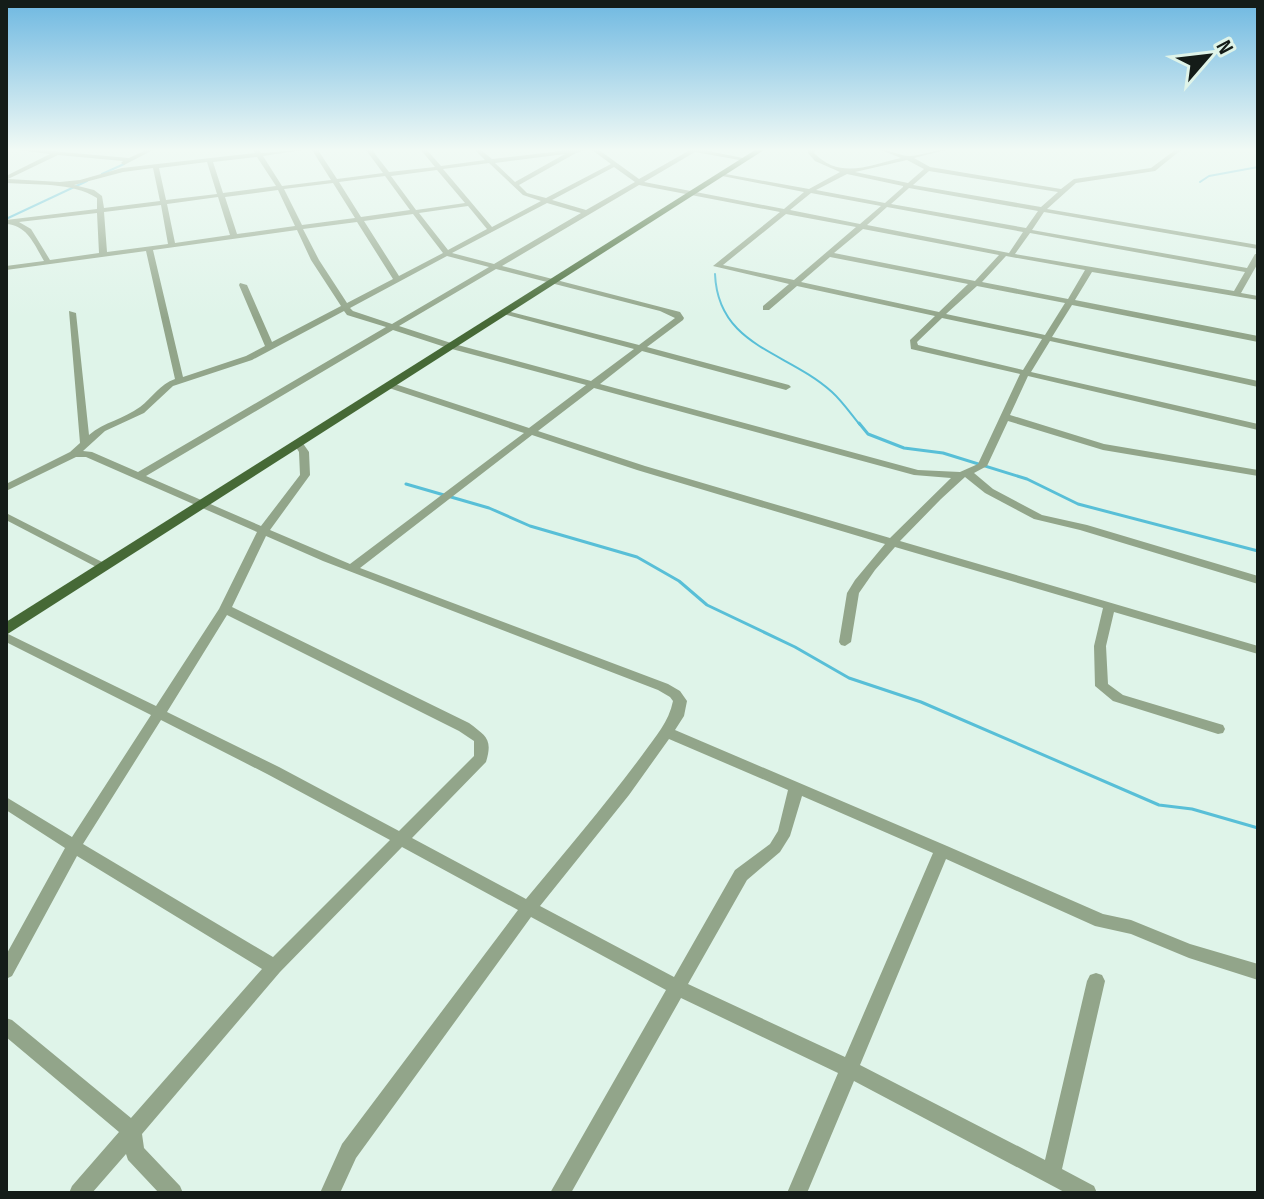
<svg xmlns="http://www.w3.org/2000/svg" width="1264" height="1199" font-family="'Sofia Sans Condensed',sans-serif">
<rect width="100%" height="100%" fill="#dff4e9"/>
<g fill="none" stroke-linecap="round" stroke-linejoin="round">
<path stroke="#58bfd7" stroke-width="2" d="M102,174l22,-10
M1200,182l9,-6 49,-9
M6,219l81,-38
M715,274c3,73 72,77 117,118 10,9 19,22 28,33"/>
<path stroke="#58bfd7" stroke-width="3" d="M859,423l9,11 36,14 39,5 84,26 51,25 180,47
M406,484l83,24 41,18 107,31 42,24 28,24 88,42 54,31 72,24 238,103 33,4 66,19"/>
<path fill="#92a58a" fill-rule="evenodd" d="M19,150h21l89,8 17,-8h7l-29,15 -3,-2 2,-2 -65,-6 -50,24 52,3 20,-2 42,-12 133,-15 -2,-3h6l2,3 41,-3 -39,6 19,30 49,-6 -19,-30h6l19,29 46,-6 -17,-23h6l17,22 46,-5 -14,-17h6l14,16 44,-6 -10,-10h6l11,9 77,-9h16l-9,3 -57,32 8,8 19,5 65,-34 -19,-14h7l40,29 51,-29h13l45,9 -3,2 -50,-9 -51,30 140,27 20,-17 -87,-17 3,-2 89,16 31,-17 -25,-11 -7,-8 1,-3h6l-1,3c26,27 56,12 87,5l-20,-8c10,0 19,6 28,6 12,0 24,-6 36,-6l-31,8 16,9 131,22 13,-10 77,-11 24,-18h6l-26,21 -79,12 -29,26 211,36v4l-214,-37 -12,18 215,38 8,-14h3v9l-17,30 17,3v4l-166,-28 -17,28 183,36v6l-186,-37 -20,32 206,44v6l-208,-46 -19,31 227,52v6l-230,-54 -18,39 94,29 154,26v6l-155,-26 -95,-29 -21,45 -13,7 19,16 49,26 45,10 171,51v8l-178,-54 -46,-11 -49,-26 -20,-16 -24,22 -41,42 358,105v8l-144,-42 -8,34 2,38 15,11 100,30 2,4 -2,4 -5,1 -105,-33 -18,-15 -1,-40 9,-38 -208,-61 -20,23 -16,23 -8,49 -6,4 -4,-1 -2,-3 8,-49 8,-13 30,-36 -248,-74 -105,-35 -172,133 308,116 12,7 7,10 -3,15 -9,14 272,116 156,68 28,6 59,24 68,20v16l-69,-22 -58,-24 -36,-8 -149,-67 -86,206 185,95 42,-179 3,-6 6,-2 6,2 3,6 -43,188 32,17 3,7h-31l-212,-112 -47,112h-20l51,-120 -157,-75 -110,195h-21l116,-203 -135,-73 -175,241 -16,35h-20l22,-49 176,-234 -116,-63 -122,125 -138,162 2,14 36,38 3,7h-24l-31,-33 -2,-6 -34,39h-23l3,-7 47,-54 -113,-95v-19l6,2 119,98 131,-149 -185,-113 -65,120 -6,3v-24l59,-107 -59,-38v-13l66,40 79,-122 -145,-73v-9l150,73 63,-97 38,-77 -171,-75h-10l-70,34v-7l64,-32 10,-9 -11,-132 7,2 13,122c15,-13 35,-16 51,-28 12,-9 20,-23 35,-28l-29,-128 -140,19v-4l38,-5c-10,-17 -17,-36 -38,-37v-4l91,-11v-11c-25,-16 -62,-13 -91,-15v-7l44,-22zM565,154l-50,28 -20,-19zM257,157l19,29 -53,7 -10,-31zM907,160l17,9 -16,14 -53,-11zM207,162l10,32 -51,6 -7,-32zM489,163l34,32 18,6 -49,26 -49,-58zM614,167l21,15 -49,28 -34,-10zM153,168l7,33 -56,7 -2,-12 -8,-6 -20,-5 49,-13zM437,170l28,33 -49,7 -25,-34zM929,171l129,21 -17,15 -128,-22zM847,174l56,12v1l-18,16 -69,-13zM385,176l25,34 -49,7 -22,-35zM333,183l22,35 -53,7 -18,-36zM639,185l141,27 -67,54 76,18 -26,22v4h6l28,-24 138,30 -25,24 1,9 109,25 -42,90 -18,8 -42,-2 -318,-86 42,-33 144,39 5,-3 -2,-2 -142,-38 36,-27 1,-2 -4,-6 -178,-46zM909,188l129,23 -12,17 -135,-24zM278,190l17,36 -58,8 -12,-37zM811,193l70,13 -21,18 -70,-14zM218,197l12,38 -55,8 -8,-39zM547,203l34,10 -87,51 -42,-11zM161,205l7,39 -61,8 -3,-40zM468,206l19,23 -39,21 -29,-37zM887,207l136,25 -14,21 -142,-28zM97,213l2,40 -49,7 -19,-31 -12,-7zM413,214l30,39 -44,23 -35,-55zM786,214l70,13 -62,53 -71,-15zM357,222l36,57 -46,24 -28,-43 -16,-31zM863,229l136,26 -24,26 -141,-28zM297,230l14,30 30,46 -69,36 -25,-57 -7,-2 -1,2 26,61 -19,10 -63,21 -30,-127zM1030,233l215,39 -11,19 -219,-37zM447,256l42,11 -97,57 -39,-13 -3,-3zM1006,256l79,14 -17,29 -86,-17zM830,257l138,27 -29,28 -138,-30zM496,269l164,42 15,7 -36,27 -136,-35v4l131,35 -43,32 -137,-37 -55,-18zM977,286l88,17 -20,32 -99,-21zM344,311l3,4 39,12 -248,145 -46,-20 -9,-1 22,-20 39,-18 29,-27 79,-26zM942,318l100,21 -19,31 -105,-25 -1,-3zM393,330l55,18 138,37 -57,43 -134,-44h-6v4l135,45 -174,131 -80,-34 40,-55 -1,-23 -7,-10h-6l-2,2 5,8 1,23 -39,51 -115,-50zM594,388l320,87 37,3 -61,60 -245,-72 -107,-35zM266,536l57,25 335,129 12,7 3,4c-4,21 -18,36 -30,53 -37,50 -77,97 -117,145l-114,-61 74,-76c7,-23 0,-26 -17,-39l-237,-116zM227,615l232,116 15,10v15l-75,75 -120,-64 -112,-55zM161,720l108,55 121,65 -117,117 -190,-113zM669,739l119,51 -10,41 -8,13 -35,26 -61,107 -134,-71 89,-111zM802,796l131,57 -88,204 -157,-73 59,-104 33,-28 10,-16z
M1253,150h5v2l-4,-1z
M6,513l102,52 2,2 -2,2h-8l-94,-49z"/>
<path fill="#466936" fill-rule="evenodd" d="M755,150h9l-758,485v-13z"/>
</g>
<linearGradient id="sky" x2="0" y2="1"><stop stop-color="#6eb8e1"/><stop offset="0.47" stop-color="#f1faf5"/><stop offset="1" stop-color="#f1faf5" stop-opacity="0"/></linearGradient>
<rect width="1264" height="318" fill="url(#sky)"/>
<rect width="1264" height="1199" fill="none" stroke="#141c18" stroke-width="16"/>
<g transform="translate(1208 56) rotate(62)" stroke="#dff4e9" stroke-width="6" paint-order="stroke">
<path d="M0-6L14 30L0 20L-14 30Z" fill="#141c18"/>
<text y="-12" font-size="22" font-weight="bold" text-anchor="middle" fill="#141c18">N</text>
</g>
</svg>
